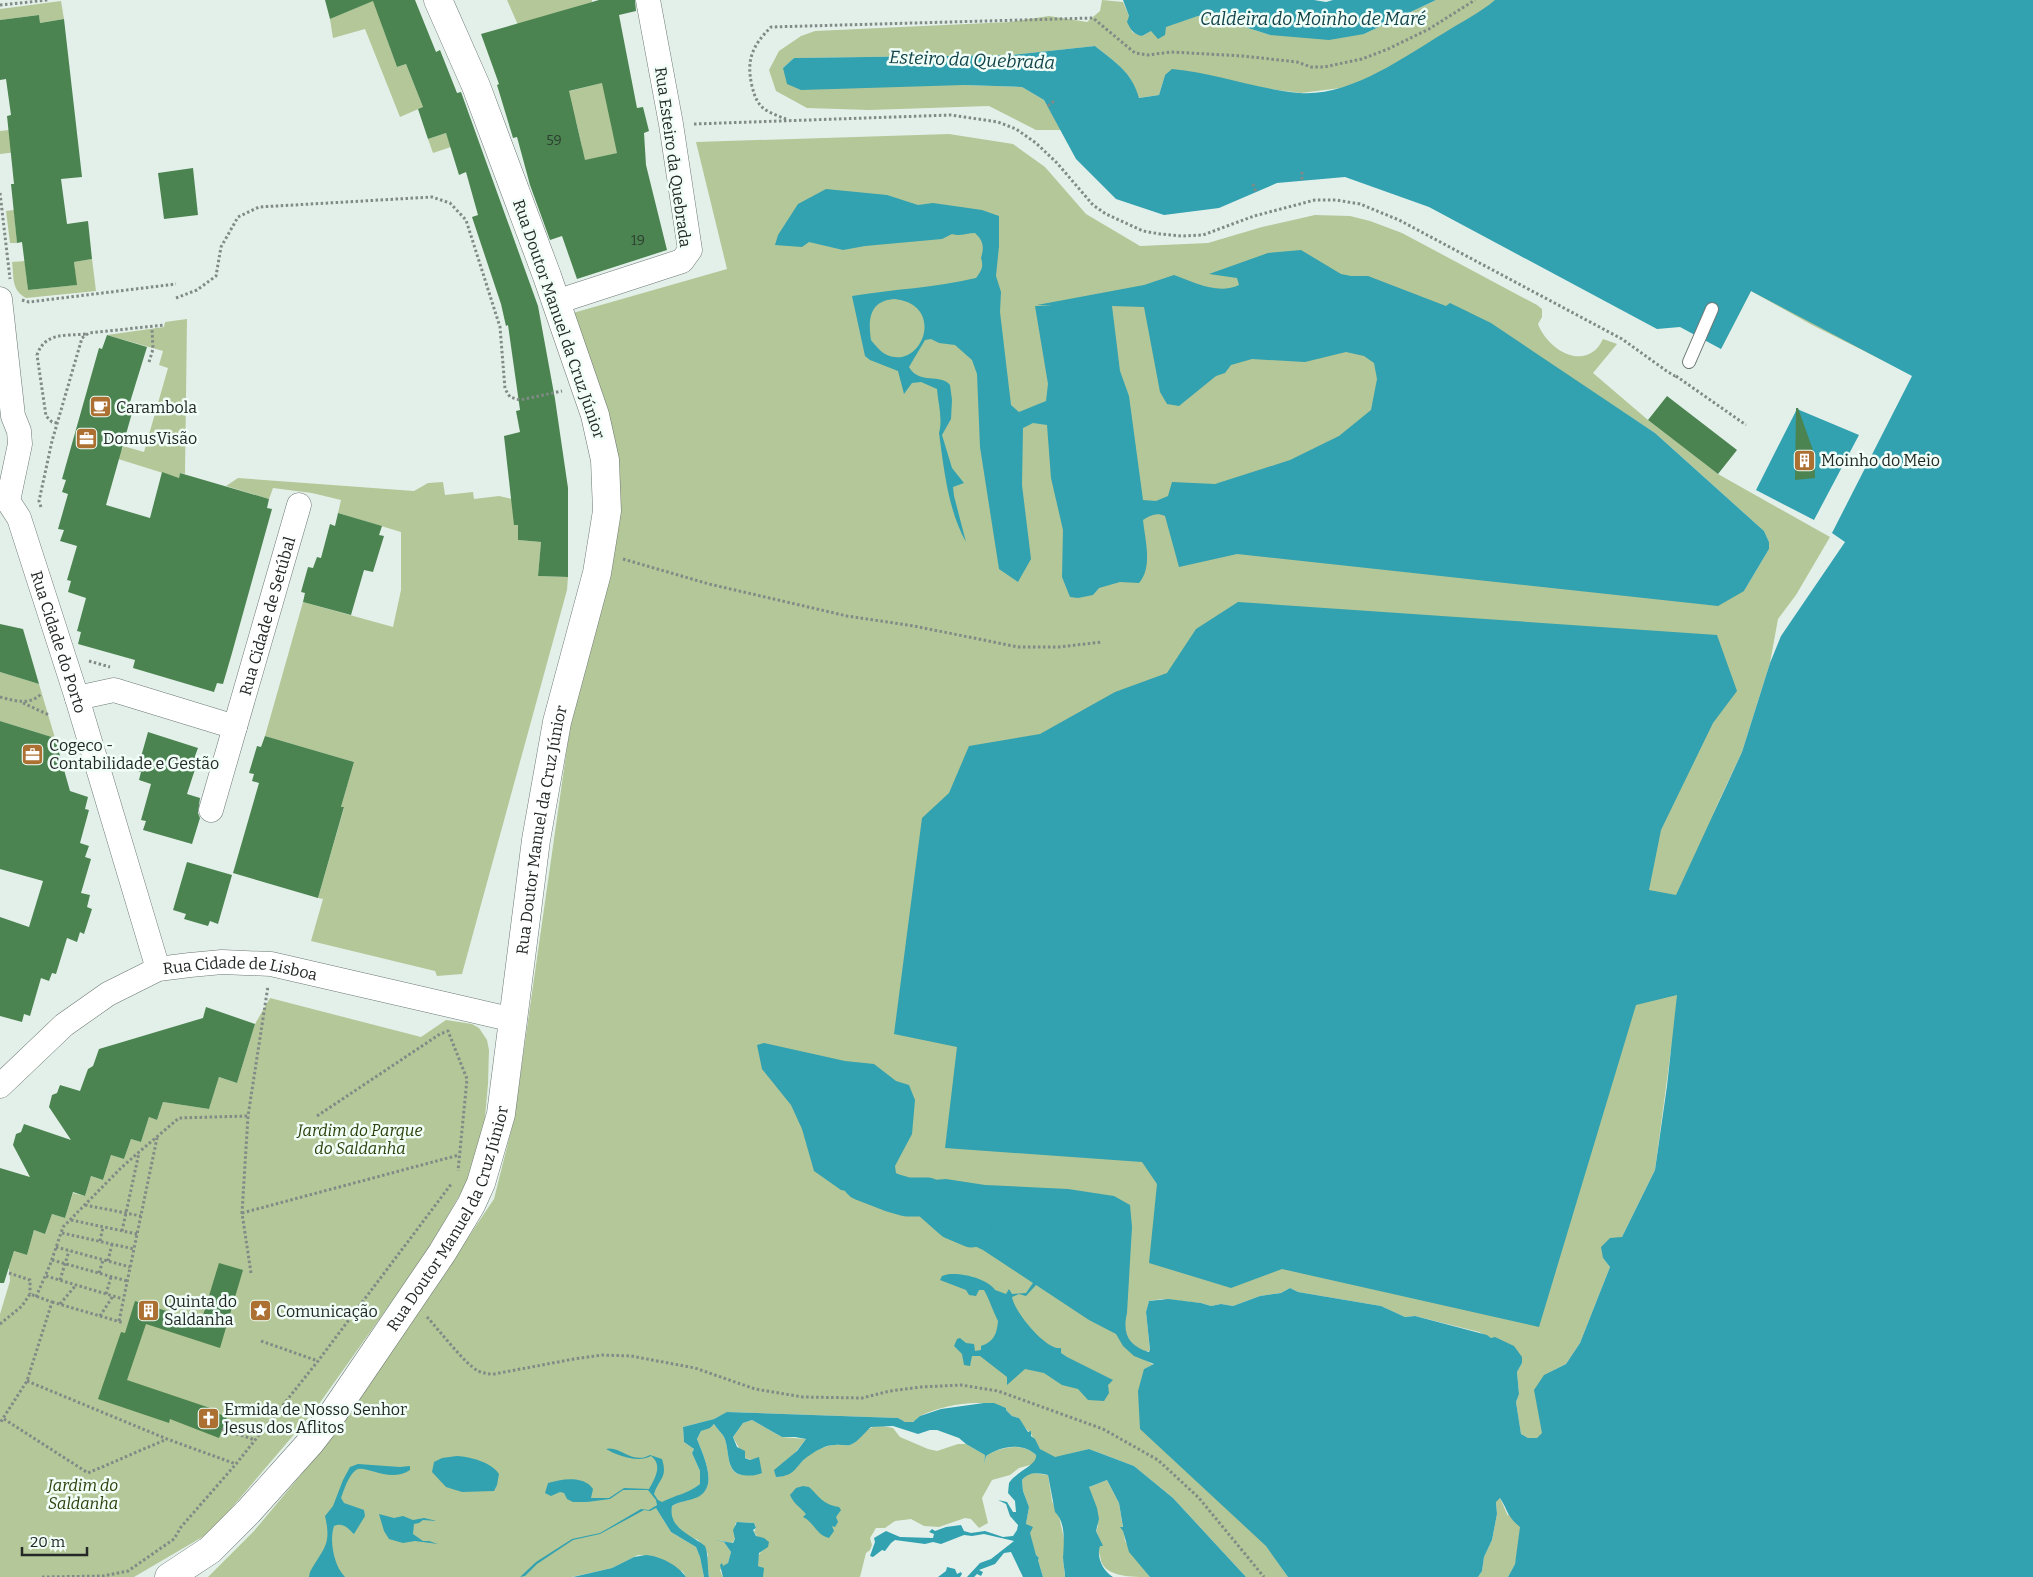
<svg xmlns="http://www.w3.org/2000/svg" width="2033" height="1577" font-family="Bitter,serif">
<rect width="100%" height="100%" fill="#e3f0ea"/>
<path fill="#b4c798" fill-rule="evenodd" d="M382,0v25l15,42 9,-3 17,43 -23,10 -35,-88 -32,9 -3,-19 42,-18z
M507,0h85v2l-74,23z
M1102,0l21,2 6,14 3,16 10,4 9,-5 47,-15 22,3 50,16 94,-1 72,-34h597l-732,93 -136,-18 -6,20 -21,3c-6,-26 -23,-36 -43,-52l-83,9 -218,3 -11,10 181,17 58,2 22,13 17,30h-25l-47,-24 -120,4 -62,-2 -31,-17 -7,-21 10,-19 22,-15 14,-5 195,-9 39,-6 38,6 13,-11z
M61,1l3,18 -24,4 -1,-8 -39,5v-11z
M613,80c-4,29 -6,46 8,72l-21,5 4,19 -33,-26 11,-3 -6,-26 -13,-28z
M9,130l8,22 -17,2v-23z
M446,133l5,14 -18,6 -5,-14z
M949,134l64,10 32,23 41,47 54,32 68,-3 54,-16 53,-12 35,1 20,5 32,12 135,72 5,4v8l-4,7c10,27 49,49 65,15l14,5 -24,29 55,47 70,54 112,63 -34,58 -18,24 -8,44 -28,89 -32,68 137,-278 67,-166 -102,-51 -61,-34 -30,58 21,-79 171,-9 120,1058 -517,245 1,-11 -2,11 -7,13h-30l4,-6 2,-14 8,-17 5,-26 -1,-13 4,-3 8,18 28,-78h-8l-7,-4 -5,-32 3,-8 -2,-22 5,-9 -31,-25 -12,-6 -64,-16 -10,1 -24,-11 -83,-14 -8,-4 -9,5 -21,3 -27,10 -12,-2 -10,2 -10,-3 -39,-4 -13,2 -3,11 4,39h-5v9l9,5 -10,4 144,208h-42l-73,-79 -39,-32 -45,-17 -34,9 -7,-3 -8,-6 -9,-15 -11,-12 -1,-4 -7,-2 -6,-6v-2c-25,-10 -60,-4 -84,7 -4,2 -6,6 -10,7 -5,2 -10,-1 -14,-4l-170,-6 -14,7 -31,8 1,15 10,7 -2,4 8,18v13l-9,7 -36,15 16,26 25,15 4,10 4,20h-18l-3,-5 -30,-16 -15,-1 -26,13 -40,9h-364l46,-46 86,-103 154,-229 20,-80 57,-399 44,-190 4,-66 -46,-151 154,-44 -31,-127zM1573,379l82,54 109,98 5,11v7l-25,42zM1672,1042l-3,44 -13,84 -34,69 -41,105 -15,21 -22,10 22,-11 14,-21 30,-76 -7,-9 19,-21 33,-67z
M14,210l3,33h-7l-4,-32z
M92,259l4,32 -70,7c-15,-8 -12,-21 -14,-36l13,-1 3,29 48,-5 -2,-23z
M187,319l-2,155 -5,-1 -1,5 -64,-20 3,-9 4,1 1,-4 21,6 24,-84 -9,-3 4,-14 -56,-16 57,-8 1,-5z
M238,478l176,13 14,-8 15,-1 2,13 28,-3 1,7 25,-3 13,3 6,26v15l23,2 -3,34 30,1 -1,13 -105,384 -25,2 -2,-5 -124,-30 12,-42 -5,-1 26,-90 -3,-1 13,-45 -89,-26 38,-134 90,25 8,-37v-58l-63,-19 3,-13 -29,-7 -39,-5 -4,11 -43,-13z
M0,672l39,12 16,54 -55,-17z
M270,998l151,39 25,-17 26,4 7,4 8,12 2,10 -1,34 -5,56 -13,37 -43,75 -113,159 -85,100 -25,25 -70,41h-134v-263l10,-33 -1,-13 5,-17 13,4 7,-25 11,4 7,-20 13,4 8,-25 12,3 6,-20 12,4 8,-25 13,4 7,-20 10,3 8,-25 8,3 6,-18 46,7 10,-32 18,6 18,-59z
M752,1420l30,17 24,2 -30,38c20,-1 22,-16 37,-25 7,-3 14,-7 22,-7 5,-1 10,1 15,0 4,-2 6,-4 9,-7 11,-13 18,-13 34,-10l7,9 28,12 9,2 21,-7h8l19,11 -1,9 2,-8c15,-9 36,-14 50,-1l1,4 -3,5 -15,4 -9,7 -18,5 -10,18 6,25 -9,5 -8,-9 -6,-1 -26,9 -15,-1 -13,-7 -16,2 -10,7h-9l-6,10 2,7 -2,5 -4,3 -6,24h-97l-2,-10 -3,-1c-1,-8 0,-12 6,-17v-11h-6l-4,-6 2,-4 -2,-5 -16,-1 -3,2v15l-3,4 -14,-3 6,2 7,10 -3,11 -8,7 3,7h-14l-2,-11 1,-12 -10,-14 -10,-4 -15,-14 -3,-8 2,-8c8,-5 17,-5 26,-10 21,-10 5,-41 -1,-57l4,-8 11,-6 2,-1c3,5 8,9 10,13 6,11 1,36 18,38 9,0 12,1 20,-3l-9,-13 -2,1 -7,-3 -11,-20 10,-14z
M1034,1473l14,2 4,26 7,15 5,23 1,8 -2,11 2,19h-22l-5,-17 1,-2 -3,-3 -10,-31 3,-17 -6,-16 -1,-11 5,-5z
M1107,1480l12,23 6,38 25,36c-18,0 -44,0 -49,-16 0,-4 -3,-8 -2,-11 0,-8 1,-12 -3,-19l2,-5 -9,-39z"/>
<path fill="#32a1b0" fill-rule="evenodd" d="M1123,0h191l12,2 7,-2h103l-72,34 -35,6 -59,-5 -50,-16 -22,-3 -32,11 -1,8 -7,4 -7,-8 -9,5c-9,-2 -11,-6 -15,-14l2,-6z
M1495,0h538v1577h-525l7,-13 5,-37c-14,-12 -11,-15 -20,-29l-4,4 1,12 -5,26 -8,17 -2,14 -4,6h-190l-22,-31 -126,-117 -2,-38 6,-22 10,-5 -20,-8 -11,-10 -7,-12 -27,-14 -53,-35 -10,11 -7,-2 -7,3c2,14 34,54 49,51v5l6,4 46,23 -5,5 1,8 -5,8 -16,-1 -10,-11 -16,-4 -18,-12 -19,-4 -18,16v-8l-27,-21h-8l-2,10 -6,-1 -2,-11 -8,-8 3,-7 3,-1 6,5 8,1 1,7 6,-1v-4c13,-4 16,-13 17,-25 -5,-10 -8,-20 -14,-31h-5l-3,6 -7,-1 -3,-5 -26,-10 2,-4c12,-6 46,2 53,14l11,4 3,-5 3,5 14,-1 7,-10 -50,-33 -42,-20 -15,-17 -2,-11 10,-7 6,3 6,-4 -2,-7 -11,-7 13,-1 39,6 83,4 46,7 16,9 2,22 -5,86c-5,21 2,33 22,39l1,-2 -4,-38 3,-11 19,-2 33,4 10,3 10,-2 12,2 27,-10 21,-3 9,-5 8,4 83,14 24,11 10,-1 72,19 4,3 4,-1 19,9 8,11v6l-5,9 2,22 -3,8 5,32 7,4h9l5,-5 -8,-43 10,-15 22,-11 14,-21 30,-76 -7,-9 -2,-11 9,-9 12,-1 33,-67 12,-84 10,-91 -41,10 -97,322 -257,-58 -51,19 -82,-25 8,-79 -15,-22 -197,-14 12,-101 -63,-13 28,-216 27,-25 20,-47 71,-12 75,-42 52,-19 29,-44 42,-27 479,33 20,56 -24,32 -52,107 -12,60 27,5 66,-143 28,-89 11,-27 64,-94 -13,-9 80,-157 -161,-85 -30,58 -41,-22 -23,2 -228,-122 -84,-30 -68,6 -58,25 -55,7 -48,-16 -40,-40 -32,-59 -22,-13 -58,-2 -163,5 -14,-6 -4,-16 11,-10 218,-3 83,-9c20,16 37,26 44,52l20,-3 6,-20 7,-6c43,4 84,20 127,24 51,4 103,-35 145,-60 17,-11 36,-20 51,-33z
M826,189l61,6 31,10 15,-2 49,7 17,6v30l-3,30 5,16 -1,20 11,93 8,7 27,-11 2,-17 -13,-78h18l-16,-1 107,-20 30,-10c19,7 44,20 65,10l-2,-7 -28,-4 59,-21 33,-3 40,24 10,2h17l78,30 4,-3 41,20 164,110 109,98 5,11v7l-25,42 -26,15 -481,-52 -58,13 -14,-51c-8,-4 -15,-1 -22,4 2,20 10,47 -4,63l-19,-1 -21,6 -6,7 -15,3 -8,-1 -8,-20 1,-47 -12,-52 -4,-53 -14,-2 -10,5 -1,57 9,74 -13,23 -19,-13 -19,-122 -3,-73 -5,-14 -17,-15 -16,-2 -8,-4 -6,1 -16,27c10,18 32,6 41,18l2,15 -1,19 -9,16 10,33 12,15 -11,4 1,9 12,46c-18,-32 -22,-73 -27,-109 4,-14 -1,-30 -2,-44l-16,-7 -9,1 -8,11 -6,-23 -28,-11 -5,-4 -13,-60c41,-7 83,-8 124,-18 5,-7 8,-11 5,-20 3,-10 3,-17 -6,-25 -8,0 -16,4 -23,1l-10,5 -77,7 -22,4 -34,-8 -7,5 -27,-2 3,-10 20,-31zM894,299c54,5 27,74 -9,55 -5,-3 -10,-9 -14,-14 -3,-20 -2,-39 23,-41zM1112,306l32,1 16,85 7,12 12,2 37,-30 9,-3 6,-8 21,-6 53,3 41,-10 18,4 10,7 3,16 -6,31 -32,26 -49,24 -75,24 -43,-2 -4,14 -12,5 -13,-1 -14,-104 -9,-25z
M1797,409l62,26 -45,85 -58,-30z
M764,1043l81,18 29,3 22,17 13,4 6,15 -3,34 -17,32 4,30 -11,2 -47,-8 -27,-19 -12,-42 -11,-24 -29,-36 -5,-24z
M984,1403h10l12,5v2l6,6 7,2 9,14 3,-1v5l4,3 5,10 15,8 34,-8 45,17 39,32 73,79h-96l-21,-25 -6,-21 -3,-4h3l-4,-24 -12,-23 -18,7 8,21 2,11 -3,12 7,15h-3c-4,11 3,25 13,31h-48c0,-6 -2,-14 -2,-20 1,-13 3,-35 -8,-45l-7,-37c-10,-2 -18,-4 -26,5l1,11 6,16 -3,17 7,3 -3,6 6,22 3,3 -1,2 5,17h-20l-12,-25 -7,1 -9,11 -16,6 4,2 -2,4 -4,-2 -3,3h-7l13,-14 11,-4 23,-18 -30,-7 -12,2 -8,-1 -23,9 -8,-2 -8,2 -30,-4 -4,3 -6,8 -3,-1 -9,7 -3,-1 5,-14 -1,-4 12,-7 14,6 33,1 1,-4 -5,-2 3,-3 3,2 11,-4 15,-2 3,6 7,2 14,-2 18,6 10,-1 4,-6 1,-5 -8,-9 -4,-12 -8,-4 9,2 6,10h3l-1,-11 -7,-8 1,-10c6,-11 29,-18 27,-28 -14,-13 -35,-9 -50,1l-2,8 1,-9 -19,-11 -7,-6 -22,-8h-7l-12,4 -25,-8 -22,1c-6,5 -13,15 -21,18 -5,1 -10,-1 -15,0 -9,0 -18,5 -25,10 -15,9 -12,21 -34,22l-2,-7 23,-19 9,-12 -11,-2h-13l-30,-17 -9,3 -10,14 4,10 8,4v7l5,2 9,-3 3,16c-8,3 -11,3 -20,2 -17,-3 -12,-26 -18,-38 -2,-4 -7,-8 -10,-13l-4,4 -9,3 -4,8c6,16 22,47 1,58 -9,4 -18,4 -26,9 -4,22 19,29 33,40 4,10 2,20 4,31h-5l-4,-20 -4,-10 -25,-15 -15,-24 -6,3 -6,-1 -44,24 -27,6 -36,24 -12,12 -5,1 16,-15 36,-23 28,-6 41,-24 8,1 8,-5 -1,-5 -8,-10h-25l-13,9 -23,3h-14l-6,-3 -3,-6 -4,-1 -9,4 -6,-3 3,-10c13,-4 36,-8 45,6l-2,9h18l15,-10 25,1c6,-11 14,-24 2,-33 -13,7 -33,0 -45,-7 14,-4 26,16 44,6l12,4c6,19 -3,19 -8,35l4,6 4,2c13,-7 26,-8 38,-18v-13l-8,-18 2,-4 -10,-7 -1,-15 31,-8 13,-7 171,6 7,4h8l7,-6 21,-7z
M457,1456c14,1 34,6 42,18l-2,11 -3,6 -32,1 -16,-5 -14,-15 2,-10 8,-4z
M358,1464l42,3 10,-1v4c-21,14 -45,-6 -54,0 -8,6 -12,20 -15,28l3,5 20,7 1,6 -11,18c-6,-5 -10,-12 -20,-8 -5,15 0,40 11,51h-36l1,-5c13,-24 22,-26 15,-56l8,-10 10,-26 7,-13z
M803,1486l6,1c11,10 13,17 30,20l2,3 -5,7 2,5 -3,5 -3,-1 2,5 -5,7c-13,-3 -15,-16 -26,-21l3,-3c-6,-7 -13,-11 -16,-19l6,-7z
M379,1514l15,4 9,-2 10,4 11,-2 13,3 -14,-1 -4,3 -5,1 -1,10 10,7h6l9,3 -23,-3 -12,2 -14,-4 -5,-8z
M737,1522l17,1 2,5 -3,2 3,6 8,2 5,4 -1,5 -9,6 -1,13 6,2 -1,9h-40l-3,-12 2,-2 1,3 5,-3 3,-11 -7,-10 -8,-2 17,3 2,-4 -2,-9z
M646,1555c14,1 32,10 40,22h-113l39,-9 22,-11z
M947,1567l8,2 2,5 4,-2 1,2 -2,3h-22l8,-6z"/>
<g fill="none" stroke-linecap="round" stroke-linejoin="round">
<path stroke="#32a1b0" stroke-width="39" d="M854,1171l8,10 31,12 14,4h20l26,23 19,8"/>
</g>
<path fill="#4b8450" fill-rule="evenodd" d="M325,0h90l21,52 4,-2 17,43 4,-1 77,214 17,93 13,89v89l-30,-1 3,-34 -23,-2v-15h-4l-10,-89 16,-4 -4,-21 4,-1 -12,-85 -2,1 -5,-22 -29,-87 6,-2 -12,-43 -7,3 -13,-42 -18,6 -10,-30 5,-2 -17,-43 -9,3 -24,-66 -43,18z
M599,0h36l1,11 -17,4 18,93 6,-1 6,24 -5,2 2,32 21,85 -90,29 -15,-43 -12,4 -20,-55 -13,-48 -4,1 -16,-53 2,-1 -18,-50zM602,83l15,70 -32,7 -16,-69z
M39,15l1,8 24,-4 18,158 -21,2 6,45 21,-3 4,38 -18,3 3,23 -49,5 -6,-48 -5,1 -6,-59h3l-7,-68 4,-1 -5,-36 -6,1v-60z
M193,168l5,47 -34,4 -6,-46z
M107,335l40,12 -20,65 5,1 -26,92 44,13 12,-46 17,6 1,-5 89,26 -2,9 5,1 -40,144 -9,31 -6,-1 -3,9 -81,-24 2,-8 -57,-16 3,-12 -4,-1 9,-33 -18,-6 3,-11 -4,-1 10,-34 -17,-5 4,-11 -6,-1 10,-35 -6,-2 4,-12 -4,-1 37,-131 3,1z
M1667,396l70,54 -19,24 -70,-54z
M1796,408h2l16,45 1,25 -20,2z
M338,513l44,13 -3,9 5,1 -11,36 -9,-2 -13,45 -48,-13 2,-9 -4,-1 7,-25 5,1 4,-11 4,1 9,-34 5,2z
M0,624l23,5 16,55 -39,-12z
M0,721l55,17 15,53 18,6 -3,12 4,1 -9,33 9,3 -4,11 6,2 -10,34 9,2 -3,12 5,2 -8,25 -4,-2 -3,10 -10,-4 -11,36 -4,-1 -3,8 -8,-3 -11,38 -6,-2 -2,8 -22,-6v-99l29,10 14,-46 -43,-12z
M148,732l50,16 -3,8 4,1 -12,37 13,4 -2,15 2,5 -8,26 -49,-14 3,-9 -5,-1 10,-36 -12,-4 2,-8 -4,-1z
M265,736l89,26 -13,45h3l-26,91 -85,-25 26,-90 -7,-2 2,-7 -5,-1 8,-27 4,1z
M187,862l45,13 -14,49 -8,-3 -2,5 -24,-7 2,-5 -13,-4z
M206,1007l49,17 -18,59 -18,-6 -10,32 -46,-7 -6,18 -8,-3 -8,25 -10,-3 -7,20 -13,-4 -8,25 -12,-4 -6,20 -12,-4 -8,26 -13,-4 -7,20 -11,-4 -7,25 -13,-4 -10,32h-4v-115l30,9 -17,-32 3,-11 5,-2 3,-8 47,16 -22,-33 3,-12 5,-2 3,-8 20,6 8,-22 5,-3 6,-17 104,-31z
M219,1263l24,7 -23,78 -74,-24 -19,56 86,29 -1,2 15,6 -8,21 -49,-19 -1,4 -71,-24 23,-67 4,1 10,-32 66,21z"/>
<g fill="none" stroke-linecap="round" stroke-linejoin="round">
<defs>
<path id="lane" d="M1689,362l23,-53"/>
<g id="street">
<path d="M0,299l13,117 6,15 1,13 -12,57"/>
<path d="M556,302l126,-41 8,-11 -19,-126 -23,-124"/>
<path id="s1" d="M0,494l8,7 11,17 58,180 81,271"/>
<path d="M77,698l37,-8 121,37"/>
<path id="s2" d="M211,810l88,-305"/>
<path id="s3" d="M0,1086l64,-61 44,-31 50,-25 32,-4 32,-3 49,2 243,56"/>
</g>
<g id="secondary">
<path id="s4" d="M169,1577l41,-27 38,-38 62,-69 24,-31 108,-159 29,-48 10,-22 20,-69 35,-274 21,-118 40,-149 10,-62 -2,-51 -10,-45 -48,-139 -71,-190 -38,-86"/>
</g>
</defs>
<use href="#lane" stroke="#6c7873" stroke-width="14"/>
<use href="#street" stroke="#6c7873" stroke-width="25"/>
<use href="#secondary" stroke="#6c7873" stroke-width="29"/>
<path stroke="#818a86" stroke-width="3" stroke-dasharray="2.5 2.5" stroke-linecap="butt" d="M0,5l48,-5
M1048,106l6,-5
M786,119c-8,-3 -19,-7 -24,-12 -6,-6 -8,-13 -10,-21 -6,-26 0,-40 19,-59l322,-9 42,35 13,2 23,-3 72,4 54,6 14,5h13l38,-8 26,-10 41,-20 46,-29
M694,124l257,-9 47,7 18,7 20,14 21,20 36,42 13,9 37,17 17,3 21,2 22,-1 51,-19 61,-16h21l24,4 39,16 223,119 46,33 7,4h3
M1302,172v9
M1253,184l3,8
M0,193l10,86
M176,298l21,-8 19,-14 5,-29 17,-30 21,-10 173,-10 18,6 16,17 34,107 5,62 5,8 10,3 42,-9
M22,300l7,2 147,-18
M149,362l4,-13 -1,-20
M1676,376l70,49
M57,423l-5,-1 -6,-6 -9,-61c8,-23 28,-19 49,-21
M41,507l-2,-6 13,-60 30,-103 7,-5 75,-8
M623,559l86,25 138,32 67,10 104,21h41l43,-5
M89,661l21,6
M0,697c15,4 30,9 42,-4
M23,703l26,12
M317,1116l123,-82 8,-3 19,48 -9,92
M85,1205l56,11
M242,1213l217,-58
M71,1220l66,14
M122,1231l17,-78
M62,1233l72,16
M100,1241l3,-14
M56,1247l74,20
M52,1260l75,21
M108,1261l4,-17
M9,1273l21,7v14
M99,1273l4,-13
M251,1273l-9,-60 6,-97 20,-130
M46,1276l77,23
M60,1280l9,-29
M106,1294l5,-17
M36,1297l14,-32 13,-38 58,-59 18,-16 40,-34 69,-2
M52,1302l72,21
M60,1304l16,-19
M100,1316l13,-20
M427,1317c13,14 37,46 51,54 5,2 10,3 16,3l80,-15 28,-4 29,1 64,12 60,21 48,8 59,1 28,-7 31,-4 40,-2 37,6 105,38 55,31 41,38 65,79
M119,1321l38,-183
M0,1324l22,-18 8,-12 22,8 -25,79 -27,42
M261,1341l57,20
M27,1381l140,58 69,25
M4,1419l84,54 79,-34
M222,1429l33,11
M42,1577l61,-1 25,-5 46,-32 7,-12 55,-63 82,-103 134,-178"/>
<use href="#lane" stroke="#fff" stroke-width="12"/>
<use href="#street" stroke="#fff" stroke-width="24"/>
<use href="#secondary" stroke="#fff" stroke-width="28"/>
</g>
<defs>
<symbol id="cafe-square" viewBox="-11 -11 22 22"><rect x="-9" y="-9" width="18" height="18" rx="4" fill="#ac7032" stroke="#f0fef7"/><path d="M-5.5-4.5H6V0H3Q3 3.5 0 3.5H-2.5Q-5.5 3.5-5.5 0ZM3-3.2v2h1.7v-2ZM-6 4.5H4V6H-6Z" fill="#fff"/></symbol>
<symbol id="office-square" viewBox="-11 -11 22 22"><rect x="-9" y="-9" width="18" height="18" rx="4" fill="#ac7032" stroke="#f0fef7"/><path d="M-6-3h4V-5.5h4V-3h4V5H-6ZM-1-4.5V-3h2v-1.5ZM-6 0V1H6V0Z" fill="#fff"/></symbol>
<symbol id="building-square" viewBox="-11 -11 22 22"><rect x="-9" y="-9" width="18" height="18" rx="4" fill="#ac7032" stroke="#f0fef7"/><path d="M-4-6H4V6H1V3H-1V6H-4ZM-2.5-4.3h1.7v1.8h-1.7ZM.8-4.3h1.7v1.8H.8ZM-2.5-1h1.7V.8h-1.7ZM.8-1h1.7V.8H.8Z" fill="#fff"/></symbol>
<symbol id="sight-square" viewBox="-11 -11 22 22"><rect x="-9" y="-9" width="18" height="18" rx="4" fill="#ac7032" stroke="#f0fef7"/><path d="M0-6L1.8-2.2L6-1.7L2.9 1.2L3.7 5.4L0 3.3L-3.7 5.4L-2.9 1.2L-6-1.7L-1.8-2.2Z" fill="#fff"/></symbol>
<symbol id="church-square" viewBox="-11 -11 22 22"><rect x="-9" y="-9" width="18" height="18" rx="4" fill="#ac7032" stroke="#f0fef7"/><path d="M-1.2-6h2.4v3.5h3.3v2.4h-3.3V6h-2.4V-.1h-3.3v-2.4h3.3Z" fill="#fff"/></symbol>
</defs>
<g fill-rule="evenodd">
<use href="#cafe-square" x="88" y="394" width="25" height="25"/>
<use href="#office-square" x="74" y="426" width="25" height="25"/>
<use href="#building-square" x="1792" y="448" width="25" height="25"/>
<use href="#office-square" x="20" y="742" width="25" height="25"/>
<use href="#building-square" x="136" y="1298" width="25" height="25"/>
<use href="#sight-square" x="248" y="1298" width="25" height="25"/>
<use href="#church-square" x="196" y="1406" width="25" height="25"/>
</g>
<g text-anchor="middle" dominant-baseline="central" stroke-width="5" stroke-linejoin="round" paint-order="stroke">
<g font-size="14" fill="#2d3f30">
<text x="554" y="140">59</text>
<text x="638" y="240">19</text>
</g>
<g font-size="16" fill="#232826" stroke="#f0fef7">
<text transform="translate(673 157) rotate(82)">Rua Esteiro da Quebrada</text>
<text transform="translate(559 319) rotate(71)">Rua Doutor Manuel da Cruz Júnior</text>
<text stroke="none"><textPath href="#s2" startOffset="202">Rua Cidade de Setúbal</textPath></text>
<text stroke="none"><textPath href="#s1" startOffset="161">Rua Cidade do Porto</textPath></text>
<text stroke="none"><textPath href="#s4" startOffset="866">Rua Doutor Manuel da Cruz Júnior</textPath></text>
<text stroke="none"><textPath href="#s3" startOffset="281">Rua Cidade de Lisboa</textPath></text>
<text stroke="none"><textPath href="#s4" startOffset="461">Rua Doutor Manuel da Cruz Júnior</textPath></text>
</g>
<g font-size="16" fill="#232826" stroke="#f0fef7" text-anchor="start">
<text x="116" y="407">Carambola</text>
<text x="103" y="438">DomusVisão</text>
<text x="1821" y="460">Moinho do Meio</text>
<text x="49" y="745">Cogeco -<tspan x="49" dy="18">Contabilidade e Gestão</tspan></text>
<text x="164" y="1301">Quinta do<tspan x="164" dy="18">Saldanha</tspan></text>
<text x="276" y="1311">Comunicação</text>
<text x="224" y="1409">Ermida de Nosso Senhor<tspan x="224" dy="18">Jesus dos Aflitos</tspan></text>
</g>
<g font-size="16" font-style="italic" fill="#2e3e0a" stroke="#f0fef7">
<text x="360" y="1130">Jardim do Parque<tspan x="360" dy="18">do Saldanha</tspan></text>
<text x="83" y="1485">Jardim do<tspan x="83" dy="18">Saldanha</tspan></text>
</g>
<g font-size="18" font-style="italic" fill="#114249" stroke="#f0fef7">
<text x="1313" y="19">Caldeira do Moinho de Maré</text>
<text transform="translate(972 60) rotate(2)">Esteiro da Quebrada</text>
</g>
</g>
<path d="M22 1547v8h65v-8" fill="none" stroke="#232826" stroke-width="2.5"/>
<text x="30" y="1547" font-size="15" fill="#232826" stroke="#f0fef7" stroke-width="4" paint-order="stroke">20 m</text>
</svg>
